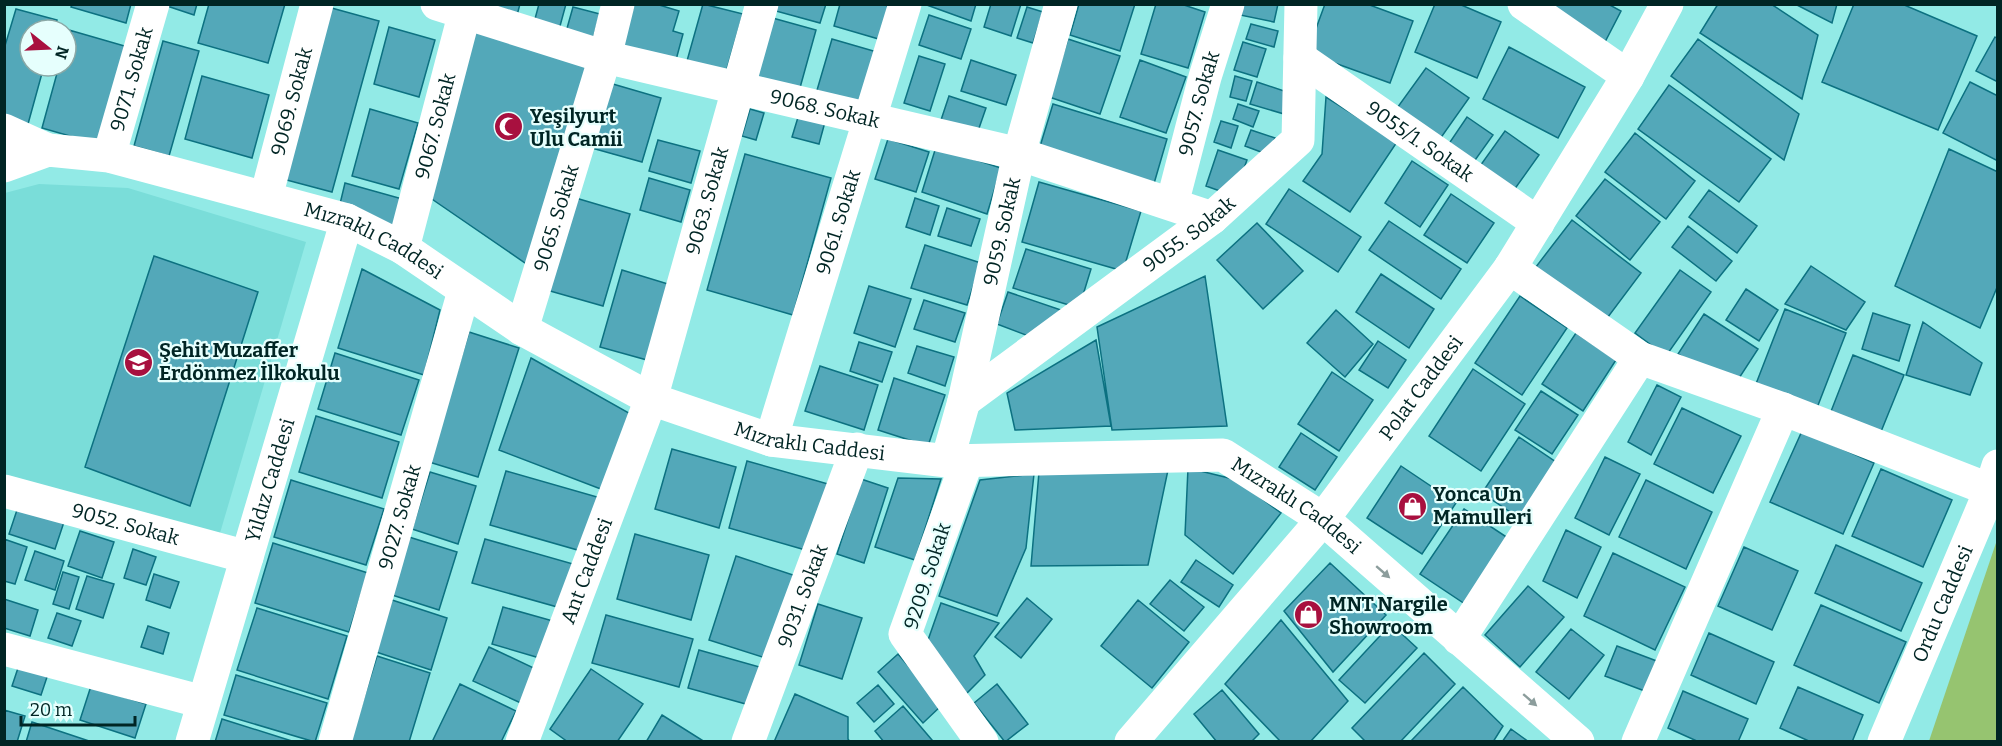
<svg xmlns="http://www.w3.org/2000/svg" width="2002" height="746" font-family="Bitter,serif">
<rect width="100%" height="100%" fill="#92eae6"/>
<path fill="#7addd9" d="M39,184l89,4 178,54 -86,291 -215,-52v-288z"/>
<path fill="#96c470" d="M1997,540v201h-68z"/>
<path fill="#53a8b9" stroke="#0c7181" stroke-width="1.5" d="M72,4h59l-5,19 -55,-16z
M161,4h36l-3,11z
M209,4h76l-17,59 -70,-20z
M479,4h41l-4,15z
M539,4h27l-9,33 -25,-7z
M634,4h22l23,7 -6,20 10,3 -10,37 -54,-15z
M703,4l40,10 -19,65 -39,-11z
M778,4h48l-6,19 -44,-12z
M840,4h42l9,3 -9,33 -48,-14z
M924,4h52l-5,17z
M991,4h30l-10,32 -27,-9z
M1079,4h56l-15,47 -50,-16z
M1156,4h25l24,8 -17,56 -47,-14z
M1243,4h35l-4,18 -34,-7z
M1325,4h42l46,17 -23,62 -83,-30z
M1435,4h24l42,18 -24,56 -62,-26z
M1533,4h75l13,7 -16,31z
M1718,4h53l47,31 -16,64 -102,-66z
M1795,4h42l-5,19z
M1854,4h48l75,32 -39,94 -116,-48z
M328,7l51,14 -47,171 -53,-14z
M573,7l27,7 -9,32 -27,-7z
M1027,7l16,5 -10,31 -16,-5z
M16,9l41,11 -3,10h-24v36h14l-16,58 -24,-6v-69z
M929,15l42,14 -10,30 -42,-14z
M769,17l47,13 -18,65 -47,-13z
M470,21l128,39 -70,205 -102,-70z
M1251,24l27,7 -4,16 -28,-8z
M389,27l46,13 -16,57 -45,-13z
M69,30l59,17 -27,98 -59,-17 17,-62h7z
M1995,37l3,2v43l-22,-11z
M832,39l45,13 -16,58 -46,-13z
M1068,39l52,17 -20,58 -51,-17z
M1698,39l101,75 -15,46 -113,-84z
M163,41l36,10 -30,105 -35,-10z
M1243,42l23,7 -9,28 -23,-7z
M1509,47l76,40 -27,51 -75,-39z
M919,56l26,8 -15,47 -26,-8z
M971,60l45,15 -10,30 -45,-14z
M1140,60l46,17 -20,56 -46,-16z
M1426,68l43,30 -34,48 -43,-31z
M202,76l67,19 -17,63 -67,-19z
M1235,76l17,5 -6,20 -16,-4z
M606,82l55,16 -19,64 -54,-15z
M1257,82l33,11 -6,21 -34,-10z
M1970,82l28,14v65l-55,-28z
M1669,85l102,74 -32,43 -101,-73z
M949,96l37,12 -8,23 -37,-11z
M1326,97l71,45 -47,70 -47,-31 19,-27z
M1053,104l114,35 -14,48 -115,-34z
M1238,104l21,7 -6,16 -20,-8z
M370,109l48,14 -19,66 -47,-13z
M750,109l14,4 -8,27 -14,-4z
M799,114l26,8 -6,22 -27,-7z
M1467,117l26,18 -20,28 -25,-18z
M1221,121l17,5 -7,22 -17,-6z
M1251,130l24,8 -6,17 -24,-9z
M1505,131l34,24 -30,42 -34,-24z
M1635,133l60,48 -29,38 -61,-47z
M888,139l41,13 -13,40 -41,-13z
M658,140l42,11 -9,32 -42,-12z
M936,147l65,21 -14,46 -65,-22z
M1949,149l49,23v113l-18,43 -85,-42z
M1218,150l29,10 -13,36 -28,-10z
M745,154l86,24 -38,137 -86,-25z
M1412,161l36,24 -28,42 -35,-24z
M649,178l41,12 -9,32 -41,-12z
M1605,179l55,43 -30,38 -54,-44z
M1039,182l102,29 -18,60 -101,-29z
M345,183l61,17 -10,35 -57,-27z
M1289,189l72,48 -23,35 -72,-48z
M1709,190l48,36 -20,27 -48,-36z
M1451,194l43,29 -27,40 -43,-28z
M569,196l61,18 -27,92 -60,-17z
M915,198l24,8 -9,29 -24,-8z
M947,208l33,11 -9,27 -33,-10z
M1572,220l69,53 -39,52 -70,-53z
M1389,221l72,48 -20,30 -72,-49z
M1257,223l46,48 -40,38 -46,-49z
M1688,226l44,35 -16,20 -44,-34z
M925,245l56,18 -14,42 -56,-17z
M1026,249l65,20 -12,39 -66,-20z
M154,256l104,36 -68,214 -105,-39z
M1811,266l54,36 -19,28 -61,-26z
M362,269l78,41 -16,65 -86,-27z
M622,270l46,14 -21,76 -47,-13z
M1680,270l31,22 -45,64 -31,-23z
M1381,274l53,35 -25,39 -53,-36z
M1205,276l22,150 -115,4 -15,-103z
M869,286l42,13 -16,48 -41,-14z
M1746,289l32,21 -19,31 -33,-21z
M1008,292l53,18 -30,27 -34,-13z
M1520,296l47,32 -45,67 -47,-32z
M924,300l41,13 -10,29 -41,-13z
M1785,309l61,24 -31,80 -61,-24z
M1336,310l37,34 -28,33 -38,-34z
M1873,313l37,12 -11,36 -37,-12z
M1704,314l54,35 -26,40 -54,-35z
M1923,322l59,41 -12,32 -64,-20z
M469,332l50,16 -41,129 -49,-15z
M1576,333l40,27 -33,51 -41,-27z
M1096,340l15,86 -96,4 -8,-37z
M1378,341l28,19 -18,28 -29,-18z
M859,342l33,10 -10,30 -32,-11z
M917,346l37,11 -9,29 -37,-13z
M335,353l84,27 -18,55 -83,-26z
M1853,355l51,20 -26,64 -50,-20z
M531,358l105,59 -30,74 -107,-41z
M820,366l58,19 -14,45 -59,-19z
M1473,369l52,35 -44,67 -52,-35z
M1332,372l41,28 -34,51 -41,-27z
M894,378l51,17 -17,51 -50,-16z
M1657,385l24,12 -30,58 -23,-13z
M1541,391l37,24 -26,39 -37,-24z
M1682,408l59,28 -28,57 -59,-29z
M316,416l83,26 -17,56 -83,-26z
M1802,431l72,32 -31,71 -73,-32z
M1301,433l36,24 -22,33 -36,-23z
M1519,437l37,25 -37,56 -37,-25z
M672,449l64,18 -17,61 -64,-19z
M1605,457l35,17 -31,61 -34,-17z
M747,461l81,23 -19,67 -80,-23z
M1401,466l55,37 -34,51 -55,-36z
M1188,468l49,12 44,33 -48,61 -48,-39z
M1881,469l71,31 -29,67 -71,-31z
M1168,470l-20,95 -117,1 8,-94z
M506,471l98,28 -16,54 -98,-28z
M430,472l46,14 -18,58 -46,-15z
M1034,474l-8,74 -29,68 -58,-20 41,-116z
M898,478l43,1 -26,81 -40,-13z
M861,479l27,9 -24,75 -27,-9z
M291,480l93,29 -18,56 -92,-28z
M1646,480l66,32 -26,57 -67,-32z
M18,507l46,15 -9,27 -46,-15z
M1464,509l44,29 -43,66 -45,-30z
M1566,530l35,17 -24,51 -34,-17z
M80,531l34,11 -12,36 -34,-12z
M635,534l74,21 -18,65 -74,-21z
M409,537l48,15 -18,58 -47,-15z
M4,539l23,8 -12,37 -11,-3z
M485,539l95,27 -12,44 -96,-27z
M273,543l95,30 -19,59 -94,-29z
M1836,545l86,38 -21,48 -86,-38z
M1744,547l54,24 -26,59 -54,-24z
M133,549l23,8 -10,28 -22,-7z
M35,551l29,10 -9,29 -30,-10z
M1613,553l72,34 -30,63 -71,-34z
M736,556l63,21 -27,83 -63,-20z
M1196,560l37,25 -14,22 -38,-25z
M1330,563l56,52 -53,57 -49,-61z
M63,572l16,5 -10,32 -16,-5z
M154,574l25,8 -9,26 -24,-8z
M87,576l27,8 -11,34 -27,-9z
M1170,580l34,27 -20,24 -34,-27z
M1528,586l36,31 -44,50 -35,-32z
M1027,598l25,21 -31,39 -26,-21z
M4,599l34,11 -8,26 -26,-8z
M389,599l58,19 -16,52 -58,-19z
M1138,600l51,42 -37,46 -51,-42z
M941,603l58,20 -25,33 11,19 -20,20 -38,-52z
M818,604l44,14 -20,61 -43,-14z
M1821,605l85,37 -27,61 -85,-38z
M503,607l50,14 -10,38 -51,-15z
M257,608l90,28 -19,63 -91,-29z
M57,613l24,8 -9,25 -24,-8z
M606,615l87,24 -14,48 -87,-24z
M1281,620l67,81 -38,41h-29l-56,-58z
M1391,624l26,24 -52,55 -26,-23z
M148,626l21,7 -6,21 -22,-7z
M1571,629l33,26 -35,44 -33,-27z
M1709,633l65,29 -18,42 -65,-29z
M1617,646l45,17 -12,30 -45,-17z
M489,647l49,23 -15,34 -50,-23z
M699,650l64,18 -10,38 -65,-18z
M1424,653l31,31 -55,58h-34l-14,-14z
M898,654l44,51 -19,18 -45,-51z
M377,656l53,17 -21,69h-59z
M19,665l29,9 -7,21 -29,-9z
M591,669l52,35 -26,38h-49l-18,-13z
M236,675l91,28 -12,39 -91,-27z
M460,684l56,27 -15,31h-69z
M997,684l31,40 -23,18 -31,-39z
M878,685l16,19 -20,18 -17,-19z
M91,686l55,18 -11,34 -55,-18z
M1463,687l40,39 -10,16h-83z
M1798,687l65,28 -11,27h-41l-31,-14z
M1222,690l37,44 -8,8h-34l-23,-28z
M1683,691l65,28 -10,23h-39l-31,-14z
M795,694l53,23v22l2,3h-76z
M903,706l29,34 -2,2h-46l-9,-11z
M4,710l21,6 -8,26h-13z
M662,715l43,27h-59z
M222,719l73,23h-80z
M32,722l60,20h-66z
M1511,729l18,13h-27z"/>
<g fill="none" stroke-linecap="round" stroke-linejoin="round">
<g stroke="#fff" stroke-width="33">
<path id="s1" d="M437,4l168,53 414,97 193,64"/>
<path d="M1524,4l104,72"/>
<path id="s2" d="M1300,58l238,165"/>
<path d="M4,130l44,20"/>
<path id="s3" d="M109,156l44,-152"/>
<path id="s4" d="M266,197l51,-193"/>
<path id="s5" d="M1172,204l33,-127 23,-73"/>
<path id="s6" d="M403,248l64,-244"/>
<path d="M1510,268l130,90 143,51 215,84"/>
<path id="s7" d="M522,329l83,-272 13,-53"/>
<path id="s8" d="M651,399l111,-395"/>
<path id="s9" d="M964,401l248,-183 86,-78 3,-136"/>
<path id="s10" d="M771,440l134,-436"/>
<path id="s11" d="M947,461l17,-60 55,-247 42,-150"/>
<path d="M967,461l-62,173 77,108"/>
<path id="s12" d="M4,491l243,66"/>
<path d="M1459,639l181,-281"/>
<path d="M4,649l199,53"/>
<path id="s13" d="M335,742l129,-451"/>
<path id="s14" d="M748,742l109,-293"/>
<path d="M1638,742l145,-333"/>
</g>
<g stroke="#fff" stroke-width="33">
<path id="s15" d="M4,166l44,-16 61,6 238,64 56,28 119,81 129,70 120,41 176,21 276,-6 100,64 255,223"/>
<path id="s16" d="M192,742l155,-522"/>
<path id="s17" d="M522,742l129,-343"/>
<path id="s18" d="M1131,742l192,-223 187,-251 118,-192 39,-72"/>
<path id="s19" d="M1884,742l106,-251 8,-25"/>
</g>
</g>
<defs><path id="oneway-solid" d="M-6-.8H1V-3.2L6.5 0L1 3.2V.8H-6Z" transform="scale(1.5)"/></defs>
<g fill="#8c9d9c">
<use href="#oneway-solid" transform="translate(1383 572) rotate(41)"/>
<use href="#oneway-solid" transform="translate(1530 700) rotate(41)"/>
</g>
<defs>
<symbol id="mosque-disc" viewBox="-11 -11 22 22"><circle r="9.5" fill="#a8103f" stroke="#e6fffd"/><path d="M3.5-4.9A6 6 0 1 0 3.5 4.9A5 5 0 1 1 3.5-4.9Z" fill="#fff"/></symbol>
<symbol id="school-disc" viewBox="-11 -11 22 22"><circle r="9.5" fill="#a8103f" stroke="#e6fffd"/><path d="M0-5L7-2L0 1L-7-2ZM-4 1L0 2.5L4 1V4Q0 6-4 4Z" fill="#fff"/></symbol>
<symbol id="shop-disc" viewBox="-11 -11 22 22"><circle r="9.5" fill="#a8103f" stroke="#e6fffd"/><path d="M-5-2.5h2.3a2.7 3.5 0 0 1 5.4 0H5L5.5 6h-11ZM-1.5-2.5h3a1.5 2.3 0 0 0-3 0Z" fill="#fff"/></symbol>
</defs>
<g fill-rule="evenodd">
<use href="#mosque-disc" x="492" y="110" width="33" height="33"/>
<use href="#school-disc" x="122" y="346" width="33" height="33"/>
<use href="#shop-disc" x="1396" y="490" width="33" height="33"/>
<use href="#shop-disc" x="1292" y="598" width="33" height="33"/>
</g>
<g text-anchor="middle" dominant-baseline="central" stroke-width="4.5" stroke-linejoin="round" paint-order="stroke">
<g font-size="20" fill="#002524" stroke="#e6fffd">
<text stroke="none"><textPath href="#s3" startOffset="80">9071. Sokak</textPath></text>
<text stroke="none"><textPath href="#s4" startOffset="99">9069. Sokak</textPath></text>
<text stroke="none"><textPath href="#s5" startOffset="104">9057. Sokak</textPath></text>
<text stroke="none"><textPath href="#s1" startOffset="402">9068. Sokak</textPath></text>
<text stroke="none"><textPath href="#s6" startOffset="126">9067. Sokak</textPath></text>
<text stroke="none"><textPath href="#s2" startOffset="146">9055/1. Sokak</textPath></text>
<text stroke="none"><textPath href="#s8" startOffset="206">9063. Sokak</textPath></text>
<text stroke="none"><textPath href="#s7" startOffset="116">9065. Sokak</textPath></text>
<text stroke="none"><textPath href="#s10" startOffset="228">9061. Sokak</textPath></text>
<text stroke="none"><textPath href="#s11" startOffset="236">9059. Sokak</textPath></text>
<text stroke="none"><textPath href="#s9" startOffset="280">9055. Sokak</textPath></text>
<text stroke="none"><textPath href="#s15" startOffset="387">Mızraklı Caddesi</textPath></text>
<text stroke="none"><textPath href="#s18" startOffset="458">Polat Caddesi</textPath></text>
<text stroke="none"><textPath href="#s15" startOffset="873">Mızraklı Caddesi</textPath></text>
<text stroke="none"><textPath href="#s16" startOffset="273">Yıldız Caddesi</textPath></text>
<text stroke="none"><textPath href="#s15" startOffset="1377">Mızraklı Caddesi</textPath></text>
<text stroke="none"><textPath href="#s13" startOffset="234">9027. Sokak</textPath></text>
<text stroke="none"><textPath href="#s12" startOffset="126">9052. Sokak</textPath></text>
<text stroke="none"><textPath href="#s17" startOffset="183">Ant Caddesi</textPath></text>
<text transform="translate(927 576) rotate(-72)">9209. Sokak</text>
<text stroke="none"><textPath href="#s14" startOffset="156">9031. Sokak</textPath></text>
<text stroke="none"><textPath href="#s19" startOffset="150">Ordu Caddesi</textPath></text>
</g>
<g font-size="20" font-weight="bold" fill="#002524" stroke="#e6fffd" text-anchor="start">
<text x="530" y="116">Yeşilyurt<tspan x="530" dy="23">Ulu Camii</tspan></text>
<text x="159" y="350">Şehit Muzaffer<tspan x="159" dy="23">Erdönmez İlkokulu</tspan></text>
<text x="1433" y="494">Yonca Un<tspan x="1433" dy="23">Mamulleri</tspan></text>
<text x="1329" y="604">MNT Nargile<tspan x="1329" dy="23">Showroom</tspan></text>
</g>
</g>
<rect width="2002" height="746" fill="none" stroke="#002524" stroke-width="12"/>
<g transform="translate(48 48) rotate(108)"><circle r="28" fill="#e6fffd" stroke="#8aa8a6" stroke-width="1.5"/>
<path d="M0-4.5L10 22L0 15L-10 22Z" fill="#a8103f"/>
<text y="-9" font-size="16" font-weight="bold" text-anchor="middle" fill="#002524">N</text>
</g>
<path d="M21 716v9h114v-9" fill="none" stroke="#002524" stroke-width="3"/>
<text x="30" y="716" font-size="18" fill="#002524" stroke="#e6fffd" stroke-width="4.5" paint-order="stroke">20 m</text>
</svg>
